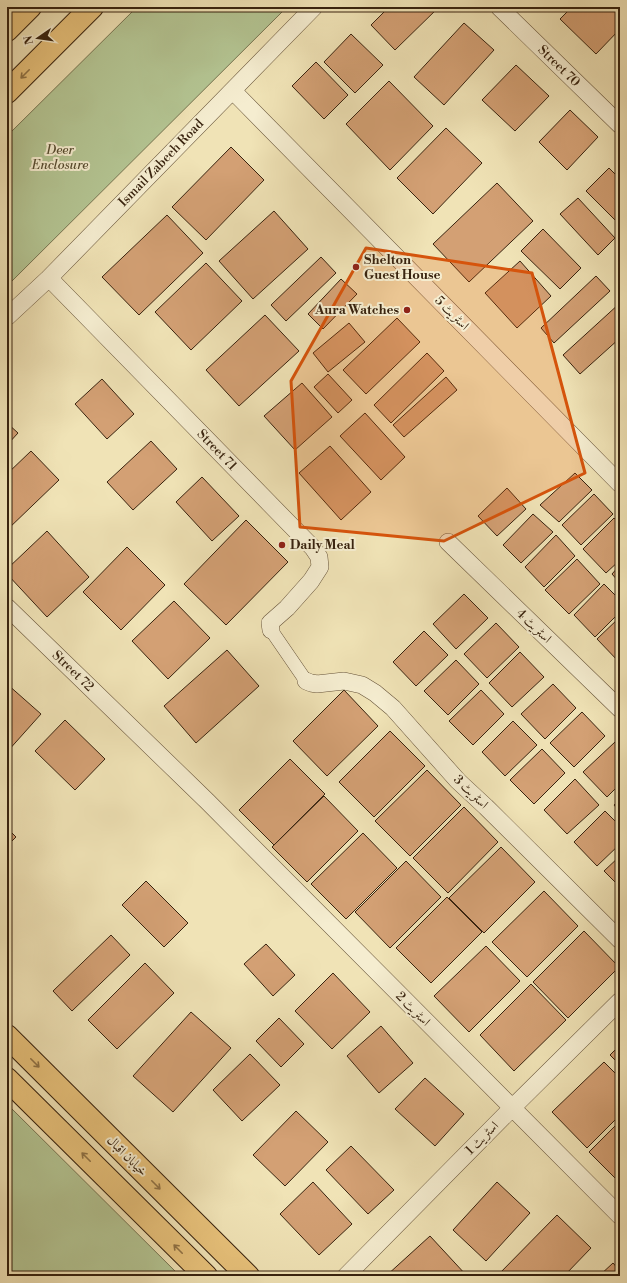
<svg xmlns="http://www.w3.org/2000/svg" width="627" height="1283" font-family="'Libre Bodoni',Amiri,serif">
<rect width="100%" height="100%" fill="#f0e3b6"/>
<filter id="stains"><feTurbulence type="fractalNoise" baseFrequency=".005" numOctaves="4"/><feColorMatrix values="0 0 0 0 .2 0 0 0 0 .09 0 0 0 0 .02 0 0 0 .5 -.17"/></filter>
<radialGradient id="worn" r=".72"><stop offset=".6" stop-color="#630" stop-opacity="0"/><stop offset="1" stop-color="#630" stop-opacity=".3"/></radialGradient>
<path fill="#b4c593" stroke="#767451" d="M137,7h150l-280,279v-150z
M7,1104l173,172h-171l-2,-2z"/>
<path fill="#d3a074" stroke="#38230f" d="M389,7h50l-44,43 -24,-25z
M572,7h48v22l-24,25 -36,-35z
M464,23l30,27 -50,55 -30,-28z
M351,34l32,31 -28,28 -31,-31z
M316,62l32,33 -24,24 -32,-33z
M516,65l33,31 -34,35 -33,-31z
M389,81l44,45 -43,44 -44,-46z
M570,110l28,27 -31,33 -28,-28z
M446,128l36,35 -49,51 -36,-36z
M231,147l33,33 -58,60 -34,-33z
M609,168l11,11v46l-34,-34z
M497,183l36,38 -64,61 -36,-38z
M578,198l37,40 -17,17 -38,-41z
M274,211l34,38 -55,50 -34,-38z
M167,215l36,38 -64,62 -37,-38z
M543,229l38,39 -21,21 -39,-38z
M321,257l15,16 -50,48 -15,-16z
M520,261l31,35 -34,32 -32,-35z
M206,263l36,38 -51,49 -36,-38z
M596,276l14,15 -56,52 -13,-15z
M341,279l16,15 -34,35 -15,-15z
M620,303v35l-40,36 -17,-19z
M265,315l34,36 -60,55 -33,-36z
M397,318l23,24 -54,52 -23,-24z
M349,323l16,19 -37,30 -15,-19z
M427,353l17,18 -53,52 -17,-18z
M328,374l24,26 -14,13 -24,-26z
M446,377l11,13 -53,47 -11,-12z
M102,379l32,35 -27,25 -32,-35z
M302,383l30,34 -37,33 -31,-34z
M365,413l40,44 -24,23 -41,-44z
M7,423l11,10 -11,12z
M151,441l26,28 -44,41 -26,-28z
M330,446l41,46 -30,28 -42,-47z
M31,451l28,29 -52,50v-56z
M575,473l17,17 -33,32 -19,-17z
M202,477l37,39 -27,25 -36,-39z
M507,488l19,21 -29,27 -19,-20z
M594,494l19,20 -32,31 -19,-20z
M533,514l20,18 -32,31 -18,-18z
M614,518l6,6v36l-14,13 -23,-24z
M246,520l42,42 -62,63 -42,-41z
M47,531l42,46 -42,40 -40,-43v-5z
M556,535l19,21 -31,31 -19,-20z
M127,547l38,38 -44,45 -38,-38z
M577,559l23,25 -31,30 -24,-24z
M620,565v18l-8,-9z
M604,584l16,16v12l-25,25 -21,-22z
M464,594l24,24 -32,31 -23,-25z
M174,601l36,37 -42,41 -36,-38z
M620,617v46l-23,-24z
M496,623l23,24 -32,31 -23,-24z
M424,631l24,24 -32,31 -23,-24z
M227,650l32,36 -63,57 -32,-37z
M520,652l24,25 -32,30 -23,-24z
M456,660l23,24 -31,31 -24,-24z
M7,684l34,30 -34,38z
M553,684l23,24 -31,31 -24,-25z
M344,690l34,36 -51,50 -34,-35z
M481,690l23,24 -31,31 -24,-24z
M582,712l23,24 -31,31 -24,-24z
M65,720l40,39 -30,31 -40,-39z
M513,721l24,24 -32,31 -23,-24z
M390,731l35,35 -51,51 -35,-35z
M615,742l5,5v37l-13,13 -24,-25z
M542,749l23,24 -31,31 -24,-24z
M290,759l35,35 -51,51 -35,-35z
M427,770l34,35 -51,51 -35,-35z
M575,779l24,26 -32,29 -23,-24z
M324,796l34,35 -51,51 -35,-35z
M620,799v13l-6,-7z
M464,807l34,35 -50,51 -35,-35z
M605,811l15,15v18l-23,22 -23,-24z
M7,828l9,9 -9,9z
M363,833l34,35 -51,51 -35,-35z
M501,847l34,35 -51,51 -35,-35z
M620,856v31l-16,-16z
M406,861l35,36 -51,51 -35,-36z
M146,881l42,42 -24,24 -42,-42z
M544,891l34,35 -51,51 -35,-35z
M447,897l35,35 -51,51 -35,-35z
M584,931l35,36 -51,51 -35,-36z
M111,935l19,20 -58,56 -19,-20z
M266,944l29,31 -22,21 -29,-32z
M486,946l34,35 -51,51 -35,-36z
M145,963l29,30 -57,56 -29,-29z
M333,973l37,39 -38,37 -37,-38z
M531,984l35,36 -52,51 -34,-36z
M191,1012l40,36 -58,64 -40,-36z
M279,1018l25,26 -23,23 -25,-26z
M381,1026l32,37 -34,30 -32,-37z
M620,1045v20l-10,-10z
M250,1054l30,31 -38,36 -29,-31z
M604,1062l16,16v37l-33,33 -35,-36z
M425,1078l39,36 -29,32 -40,-37z
M296,1111l32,31 -43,44 -32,-31z
M620,1121v62l-31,-31z
M351,1146l43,44 -26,24 -42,-44z
M313,1182l39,42 -33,31 -39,-41z
M497,1182l33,31 -44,48 -33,-31z
M557,1215l34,33 -27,28h-65l-1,-1z
M430,1236l37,40h-81z
M613,1263l7,8v5h-21z"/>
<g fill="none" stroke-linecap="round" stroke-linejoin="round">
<defs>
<path id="pedestrian" d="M271,630l35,51"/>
<path id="minor" d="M499,7l121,118
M233,91l387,393
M49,278l264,270 6,9 1,10 -9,14 -24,27 -17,15 1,7
M7,317l42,-39 265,-271
M448,542l172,167
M7,607l200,194 413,415
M306,681l5,2 6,1 27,-3 18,4 13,8 18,15 65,73 28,26 134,133
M346,1276l166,-168 108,-107"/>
<path id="primary" d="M7,30l23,-23
M7,92l85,-85
M7,1036l241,240
M7,1079l199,197"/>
</defs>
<use href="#pedestrian" stroke="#665339" stroke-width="14"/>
<use href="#minor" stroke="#665339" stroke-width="18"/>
<use href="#primary" stroke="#38230f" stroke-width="24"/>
<use href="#pedestrian" stroke="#f5edd0" stroke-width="13"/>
<use href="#minor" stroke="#f5edd0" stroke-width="17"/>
<use href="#primary" stroke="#e8c27b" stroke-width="22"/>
</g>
<defs><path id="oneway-shaft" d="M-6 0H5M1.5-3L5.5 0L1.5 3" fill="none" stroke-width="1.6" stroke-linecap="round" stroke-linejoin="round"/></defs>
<g stroke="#907245">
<use href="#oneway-shaft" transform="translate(25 74) rotate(135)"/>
<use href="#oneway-shaft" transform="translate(35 1063) rotate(45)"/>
<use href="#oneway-shaft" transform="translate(86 1157) rotate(-135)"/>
<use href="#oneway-shaft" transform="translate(156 1185) rotate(45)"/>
<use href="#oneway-shaft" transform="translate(178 1249) rotate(-135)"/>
</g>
<path fill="#d6540c" fill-opacity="0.2" stroke="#d6540c" stroke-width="3" stroke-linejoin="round" d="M366,248l166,25 53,200 -141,68 -144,-14 -9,-146z"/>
<g fill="#8f2418" stroke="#f5edd0" stroke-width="1.5">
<circle cx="356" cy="267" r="4"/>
<circle cx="407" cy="310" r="4"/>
<circle cx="282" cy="545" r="4"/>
</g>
<g text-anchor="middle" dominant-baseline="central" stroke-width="4" stroke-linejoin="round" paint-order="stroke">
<g font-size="13" fill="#38230f" stroke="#f5edd0">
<text transform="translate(559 66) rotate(44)">Street 70</text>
<text transform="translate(161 163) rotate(-46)">Ismail Zabeeh Road</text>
<text transform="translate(452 313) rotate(45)">اسٹریٹ 5</text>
<text transform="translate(217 450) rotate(46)">Street 71</text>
<text transform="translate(534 626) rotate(44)">اسٹریٹ 4</text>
<text transform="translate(73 671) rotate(44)">Street 72</text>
<text transform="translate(471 792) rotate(44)">اسٹریٹ 3</text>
<text transform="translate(413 1009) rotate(45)">اسٹریٹ 2</text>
<text transform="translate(482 1138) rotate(-45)">اسٹریٹ 1</text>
<text transform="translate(127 1156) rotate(45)">خیابان اقبال</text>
</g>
<g font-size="13" font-style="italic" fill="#574c30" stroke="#f5edd0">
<text x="60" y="150">Deer<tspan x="60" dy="15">Enclosure</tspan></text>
</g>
<g font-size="13" font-weight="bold" fill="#38230f" stroke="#f5edd0" text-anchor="start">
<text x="364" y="260">Shelton<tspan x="364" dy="15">Guest House</tspan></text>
<text x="399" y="310" text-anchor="end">Aura Watches</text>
<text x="290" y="545">Daily Meal</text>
</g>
</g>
<rect width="627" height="1283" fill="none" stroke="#f0e3b6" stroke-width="24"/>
<rect x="8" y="8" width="611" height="1267" fill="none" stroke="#38230f" stroke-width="2"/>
<rect x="12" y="12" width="603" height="1259" fill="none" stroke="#38230f"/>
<g transform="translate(38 38) rotate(257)" stroke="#f5edd0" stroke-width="3" paint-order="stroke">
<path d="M0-3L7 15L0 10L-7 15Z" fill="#38230f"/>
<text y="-6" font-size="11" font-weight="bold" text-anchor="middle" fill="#38230f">N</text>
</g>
<rect width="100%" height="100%" filter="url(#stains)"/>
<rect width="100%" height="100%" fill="url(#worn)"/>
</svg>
